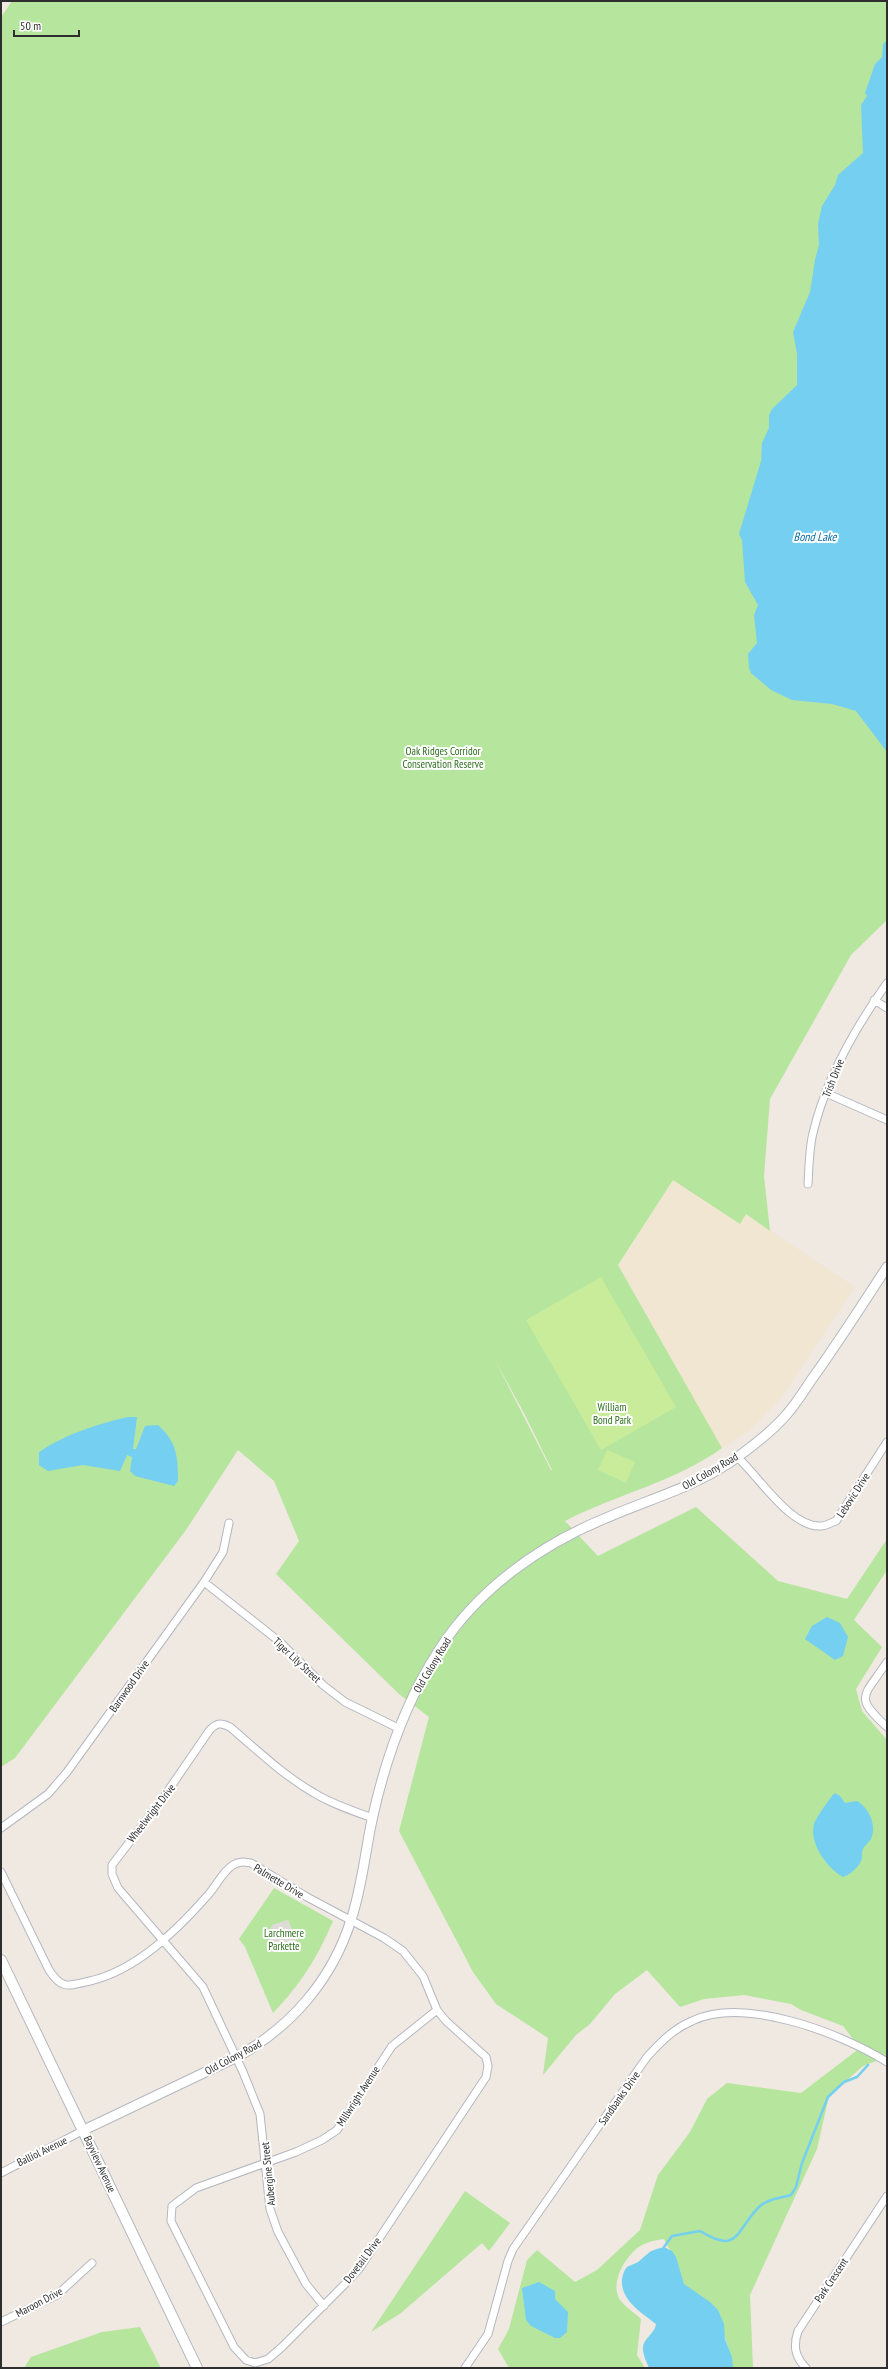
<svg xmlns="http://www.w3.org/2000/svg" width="888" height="2369" font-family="'PT Sans Narrow',sans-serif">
<rect width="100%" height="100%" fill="#efe9e1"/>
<path fill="#f0e6d1" d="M673,1180l67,44 6,-10 109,73 -73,110 -33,34 -27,17 -104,-183z"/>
<path fill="#b6e59e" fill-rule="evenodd" d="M12,1h875v919l-36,35 -81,144 -6,77 6,55 -24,-17 -6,10 -67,-44 -55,85 104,183c-47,34 -105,46 -157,73l33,35 98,-49 82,74 69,18 40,-60v31l-33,50 28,27 -26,42 6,22 25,29v317l-24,9 -34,30 -12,53 -67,146 3,73h-22l1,-8 -13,-42 -33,-26 -15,-40 -7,-13c-9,1 -22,4 -29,11 -12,11 -25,34 -15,50 5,7 15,13 21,19l-4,36 8,13h-136l-11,-19 11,-20 18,-69 10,-10 38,32 22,-12 43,-40 18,-55 32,-43 17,-33 20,-16 74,10 59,-45 -17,-22 -42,-16 -10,-6 -47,-9 -40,4 -24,8 -33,-37 -32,24 -25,30 -14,11 -33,40 5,-37 -52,-34 -23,-32 -74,-141 30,-114 -30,-23 -123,-120 23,-33 -25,-60 -36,-31 -52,80 -171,228 -14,9v-1750zM495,1360l30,55 27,55h-1z
M274,1888l59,33c-16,37 -32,63 -60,92l-28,-66 -6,-8z
M465,2191l45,32 -21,28 -7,-8 -81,70 -30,19z
M140,2327l21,41h-137l7,-11 71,-25z"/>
<path fill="#c9ec9a" d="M601,1277l75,130 -75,43 -75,-130z
M607,1450l28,12 -9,21 -28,-13z"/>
<path fill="#dfdcd8" d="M288,1920l9,22 -6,4 -14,1 -9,-8 4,-14z"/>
<path fill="#75cff0" d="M887,40v712l-31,-41 -24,-7 -40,-4 -21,-10 -20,-17 -2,-5 -1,-14 9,-11 -3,-28 4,-10 -13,-23 -3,-42 -3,-6 22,-73 1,-18 7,-15v-13l3,-6 25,-24v-31l-4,-22 17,-40 5,-32 4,-15 -1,-21 4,-18 13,-21 3,-10 25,-22 -2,-48 6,-9 -2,-3 10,-29 7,-7 1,-13z
M128,1417h9l-4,32h3l9,-23 13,-1c19,17 20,32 20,56l-4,5 -39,-10 -5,-5 2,-14 -5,-2 -7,16 -37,-6 -35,6 -9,-6v-13c27,-18 58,-28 89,-35z
M827,1617l13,6 8,14 -5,19 -8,4 -30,-21 7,-13z
M835,1793l5,3 5,7 12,-2c12,7 20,24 14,38 -2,3 -6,6 -8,10 -2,4 0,9 -2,12 -3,7 -12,14 -18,16 -16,-9 -34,-33 -29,-53 1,-4 16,-27 21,-31z
M664,2247l8,4 4,6 8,27 26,18 8,8 6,14 1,15 7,18 1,11h-84c-2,-5 -6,-13 -6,-19 -1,-10 12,-15 13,-25 -14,-11 -36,-24 -34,-45 1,-5 2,-9 5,-12 3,-2 8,-3 11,-5 12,-10 10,-11 26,-15z
M539,2282l16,9v8l13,13 -1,20 -7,6h-5l-24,-12 -5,-6 -4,-32z"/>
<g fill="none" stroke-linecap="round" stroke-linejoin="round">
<path stroke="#75cff0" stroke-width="2.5" d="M664,2247l8,-11 28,-5c39,24 35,0 59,-24 8,-8 22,-9 32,-12l5,-8 6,-24 26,-66 16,-15 13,-5 11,-12"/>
<defs>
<path id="minor" d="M874,1000l13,8
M826,1093l61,27
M808,1184c1,-17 1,-35 5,-51 13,-55 42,-105 74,-150
M737,1457c21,18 53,71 84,69 5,0 11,-4 15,-5l51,-79
M204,1582l76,60 43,43 22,17 53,26
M887,1662c-23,35 -34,34 0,65
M1,1828l47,-34 19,-22 137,-190 19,-30 6,-29
M1,1872l48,98c13,20 19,16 41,11 47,-11 87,-51 118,-86 9,-10 14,-23 25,-30 6,-4 11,-3 18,-2l56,34 77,41 19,13 20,25 14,34 9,11 40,36 2,9 -2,11 -127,192 -13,14 -64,64 -14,12 -13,4 -9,-3 -12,-13 -63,-126 1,-15 24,-18 100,-36 26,-12 15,-10 55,-84 45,-36
M1,2173l83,-43
M324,2306l-18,-22 -28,-52 -8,-23 -10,-95 -17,-42 -40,-85 -85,-99 -6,-14v-9l49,-64 48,-70c7,-8 11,-9 21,-4 27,23 53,48 84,66 18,11 39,18 59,25
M1,2322l56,-27 35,-32
M465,2368l23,-34 20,-73 5,-12 134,-192c14,-15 26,-28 45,-36 52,-25 149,12 195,41
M806,2368c-11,-11 -13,-22 -8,-37l89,-135"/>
<path id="tertiary" d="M84,2130l153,-73c54,-30 95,-77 114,-137 11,-33 14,-67 21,-100 13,-60 34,-119 67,-170 39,-61 101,-105 167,-132 41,-18 85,-30 123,-55 20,-14 42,-30 58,-49 9,-10 17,-23 25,-35 26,-36 50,-74 75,-112"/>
<path id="secondary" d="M1,1960l196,408"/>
</defs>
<use href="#minor" stroke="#b4b7c1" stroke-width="9"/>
<use href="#tertiary" stroke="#b4b7c1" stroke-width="11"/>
<use href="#secondary" stroke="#b4b7c1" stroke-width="12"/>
<use href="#minor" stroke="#fff" stroke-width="7"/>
<use href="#tertiary" stroke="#fff" stroke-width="9"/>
<use href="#secondary" stroke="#fff" stroke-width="10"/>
</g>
<g text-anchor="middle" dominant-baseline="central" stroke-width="4" stroke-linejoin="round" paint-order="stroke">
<g font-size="11" fill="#2c6e1b" stroke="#fff">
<text x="443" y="751">Oak Ridges Corridor<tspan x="443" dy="13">Conservation Reserve</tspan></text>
<text x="612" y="1407">William<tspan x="612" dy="13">Bond Park</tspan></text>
<text x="284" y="1933">Larchmere<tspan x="284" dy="13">Parkette</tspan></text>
</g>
<g font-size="11" fill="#2e2e2e" stroke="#fff">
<text transform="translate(833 1078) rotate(-68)">Trish Drive</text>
<text transform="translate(710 1471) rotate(-30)">Old Colony Road</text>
<text transform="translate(853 1495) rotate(-57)">Lebovic Drive</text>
<text transform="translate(297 1660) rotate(43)">Tiger Lily Street</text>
<text transform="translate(432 1665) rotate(-59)">Old Colony Road</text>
<text transform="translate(129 1686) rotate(-55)">Barnwood Drive</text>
<text transform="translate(151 1813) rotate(-52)">Wheelwright Drive</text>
<text transform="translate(279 1881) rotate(31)">Palmette Drive</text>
<text transform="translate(233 2057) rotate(-28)">Old Colony Road</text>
<text transform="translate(358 2096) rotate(-57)">Millwright Avenue</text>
<text transform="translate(619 2098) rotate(-55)">Sandbanks Drive</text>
<text transform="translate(42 2151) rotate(-26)">Balliol Avenue</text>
<text transform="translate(100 2164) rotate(65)">Bayview Avenue</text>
<text transform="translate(268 2174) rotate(-96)">Aubergine Street</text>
<text transform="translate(362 2260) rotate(-53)">Dovetail Drive</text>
<text transform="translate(831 2280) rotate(-56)">Park Crescent</text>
<text transform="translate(39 2302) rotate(-28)">Maroon Drive</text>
</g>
<g font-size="12" font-style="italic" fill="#0d6fa3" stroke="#fff">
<text x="815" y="536">Bond Lake</text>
</g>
</g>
<rect width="888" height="2369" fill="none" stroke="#2e2e2e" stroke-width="4"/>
<path d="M14 30v6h65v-6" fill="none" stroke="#2e2e2e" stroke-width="2"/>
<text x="20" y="30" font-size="12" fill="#2e2e2e" stroke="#ffffff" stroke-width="3" paint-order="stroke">50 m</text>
</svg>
